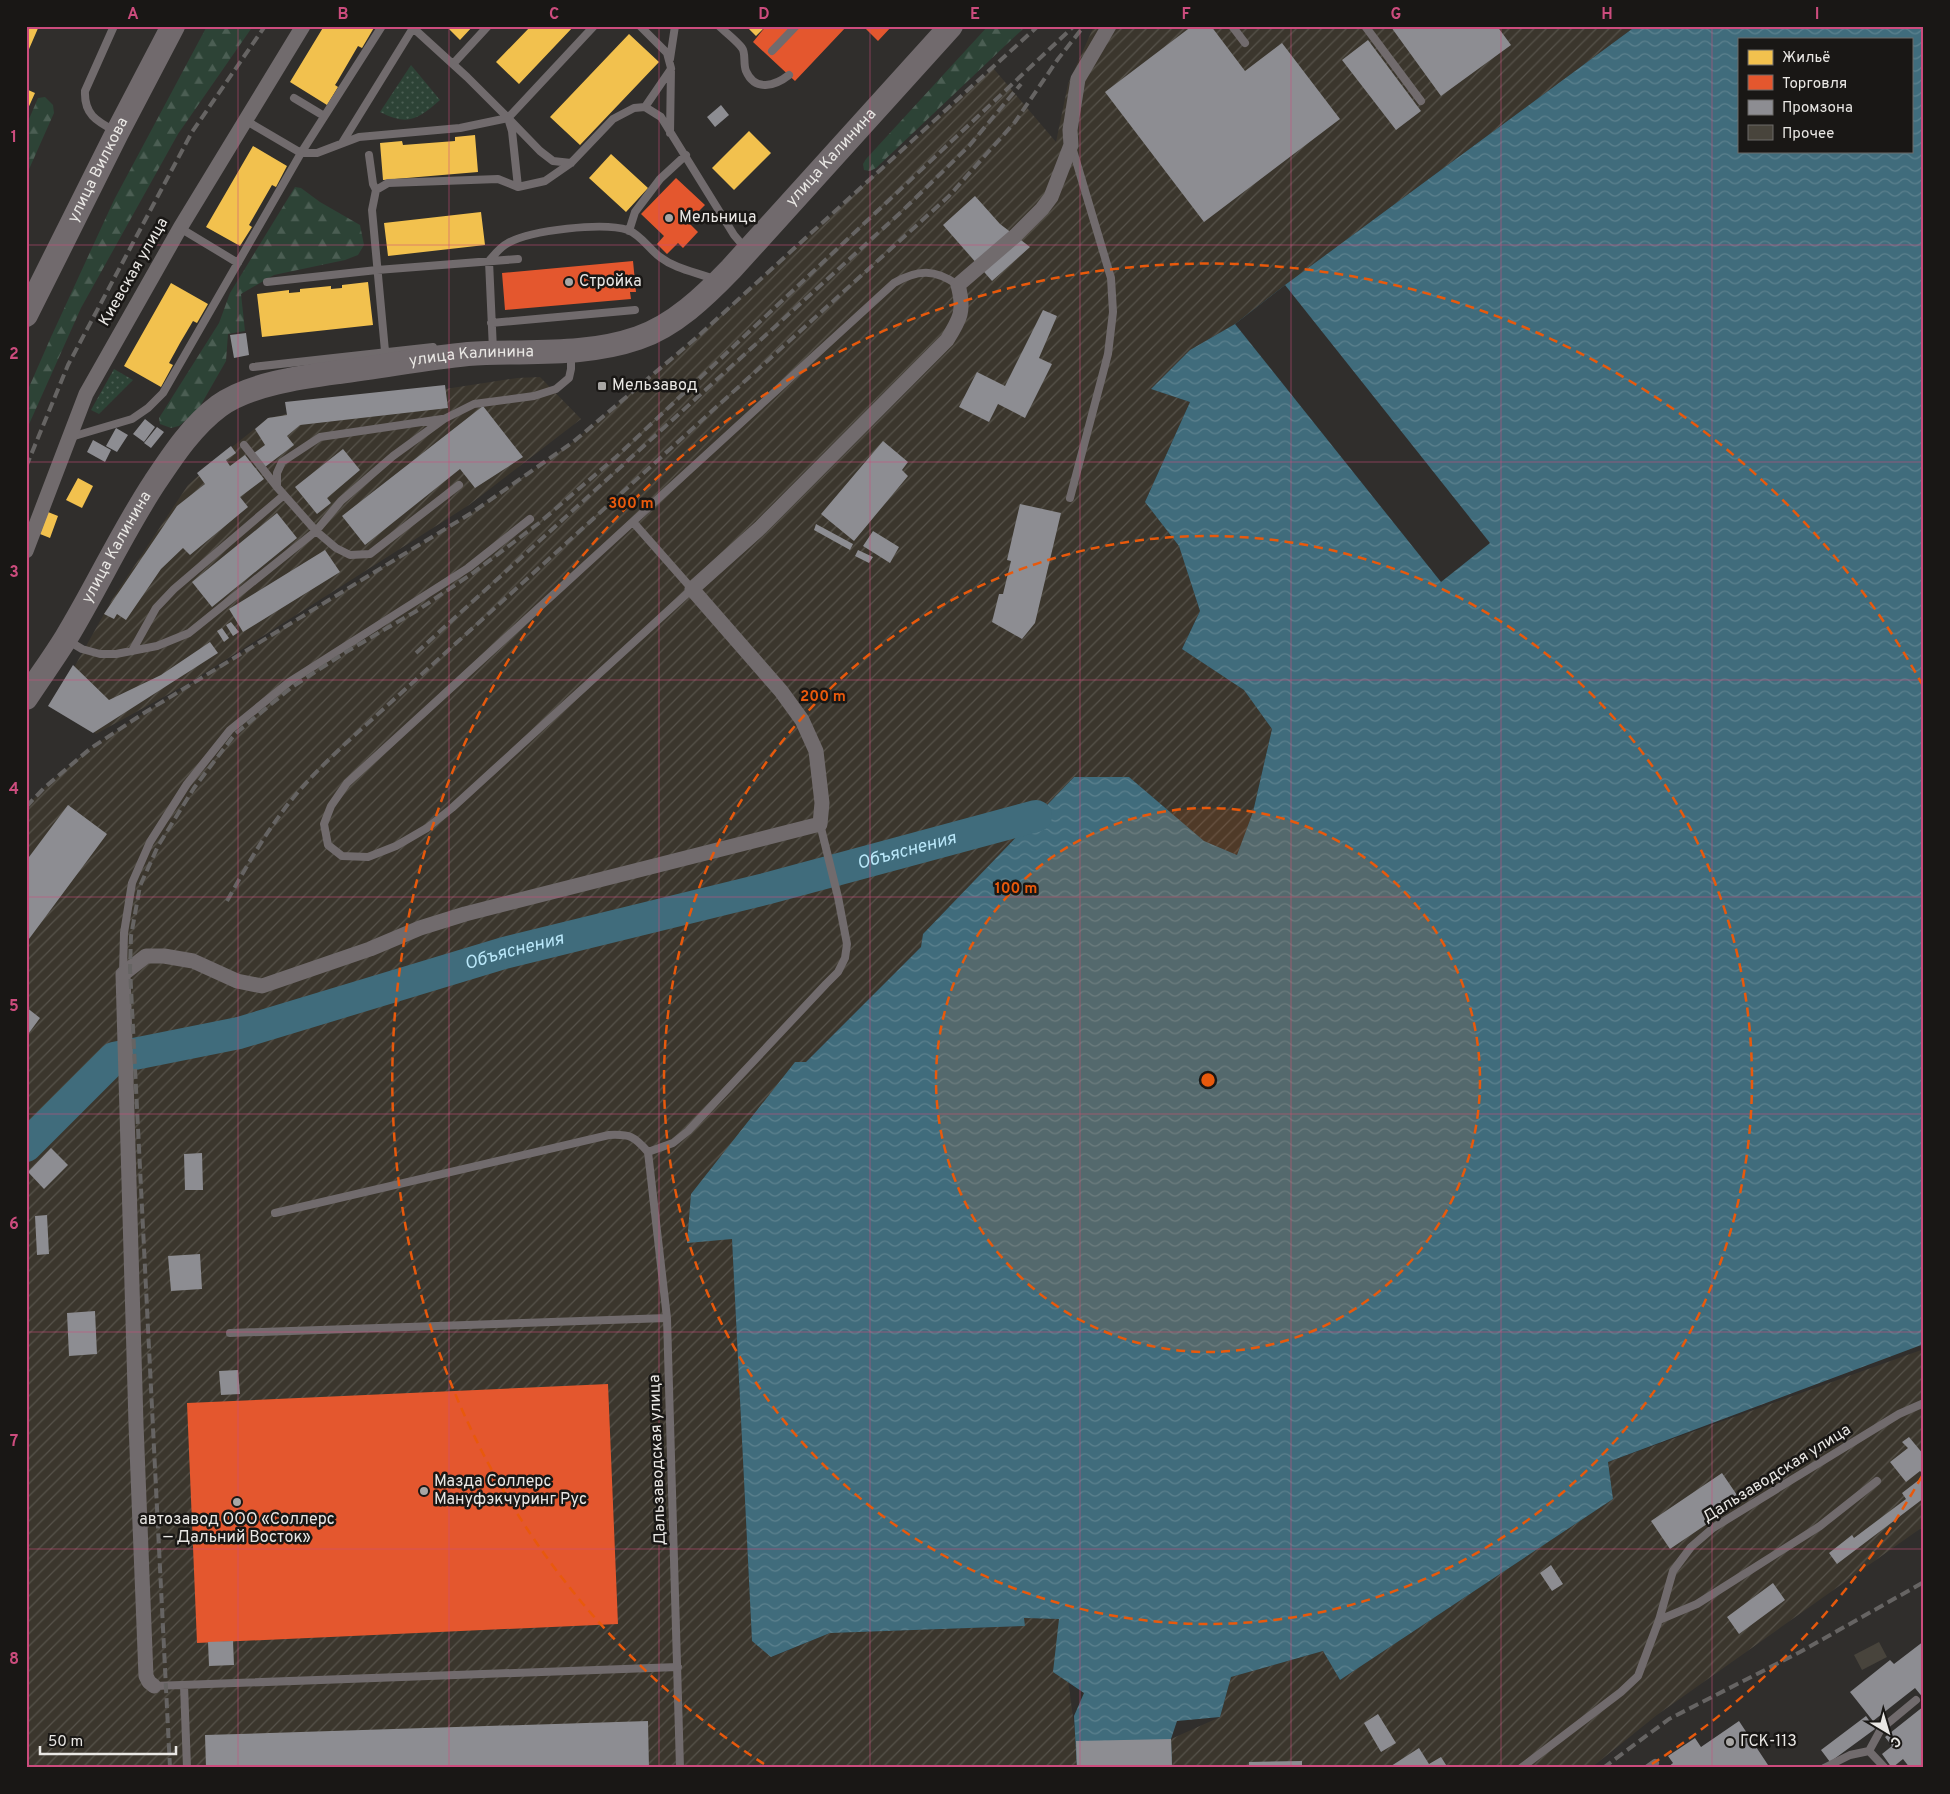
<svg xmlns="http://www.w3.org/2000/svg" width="1950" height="1794" font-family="Overpass,sans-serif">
<defs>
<pattern id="industrial-furrows" width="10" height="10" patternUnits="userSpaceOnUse" patternTransform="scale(1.25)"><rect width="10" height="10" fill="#3b362d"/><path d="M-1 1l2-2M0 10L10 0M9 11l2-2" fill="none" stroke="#57534b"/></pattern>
<pattern id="forest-firs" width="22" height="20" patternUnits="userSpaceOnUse" patternTransform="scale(1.25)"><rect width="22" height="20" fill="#2d4336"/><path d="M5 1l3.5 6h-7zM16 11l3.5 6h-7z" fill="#4b5e53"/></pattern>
<pattern id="park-dots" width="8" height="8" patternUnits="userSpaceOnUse" patternTransform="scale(1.25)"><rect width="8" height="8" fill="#2d4336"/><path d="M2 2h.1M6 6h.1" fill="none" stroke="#4b5e53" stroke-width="1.8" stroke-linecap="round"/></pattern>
<pattern id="water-waves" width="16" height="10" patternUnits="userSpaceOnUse" patternTransform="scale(1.25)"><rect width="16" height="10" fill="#406c7c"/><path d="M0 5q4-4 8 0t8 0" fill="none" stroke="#5c818e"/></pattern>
</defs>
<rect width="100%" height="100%" fill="#302e2c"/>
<path fill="url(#industrial-furrows)" d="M1094,26h542l-351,259 -50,39 -45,26 -39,39 39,13 -45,100 34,44 21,65 -18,38 62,41 28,39 -19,83 -16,43 -33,-14 -75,-64h-55l-151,157 -2,13 -115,115 -74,177 20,402 20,16 58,-24 194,-7v-8l36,1 16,121 95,-1 49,-22 11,-40 92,-26 17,29 273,-181 -5,-37 316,-113v177l-267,189 -66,53h-1565v-961l18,-19 47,-40 53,-35 329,-201 100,-70 123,-104 297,-270 63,74 12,-58z
M540,377l41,42 -112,86 -280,178 -93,51 -38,-38 55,-98 75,-113 34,-30 46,-37 28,-6 221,-34z"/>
<path fill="url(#forest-firs)" d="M207,26h46l-75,108 -97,174 -55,123v-37l25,-57 63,-137z
M988,26h38l-150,142 -6,3 -6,-1 -1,-6 3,-5z
M45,97l8,8 1,8 -28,63v-50l12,-28z
M295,187l6,1 19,14 40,23 4,20 -6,10 -13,5 -71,15 -33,19 4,37 -17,3 -2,27 -28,49 -19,16 -8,2 -11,-4 -1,-6 60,-95 11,-30z"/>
<path fill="url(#park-dots)" d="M411,65l29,35c-23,20 -32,26 -60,12z
M114,369l19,11 -34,34 -8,-4z"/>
<path fill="url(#water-waves)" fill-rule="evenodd" d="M1636,26h288v1318l-316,118 5,37 -273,181 -17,-29 -92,26 -11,40 -43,4 -6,18 1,29h-95l-3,-52 10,-23 -31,-21 6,-53 -35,-1 1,8 -195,7 -59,24 -19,-16 -20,-402 -45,4 4,-49 104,-132h11l115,-115 2,-13 151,-157h55l75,64 33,14 16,-43 19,-83 -28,-39 -62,-41 18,-38 -21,-65 -34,-44 45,-100 -39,-13 39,-39 45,-26 50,-39zM1739,39h172v112h-172z"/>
<path fill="#302e2c" d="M1285,285l205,258 -49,39 -206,-258z"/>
<path fill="#f2c14e" d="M26,26h13l-13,30z
M324,26h51l-13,22 -4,-2 -21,36 -2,3 3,2 -11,18 -37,-23z
M446,26h27l-13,14z
M531,26h43l-55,58 -23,-22z
M746,26h20l-10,10z
M629,34l30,28 -79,83 -30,-28z
M26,89l9,4 -9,20z
M749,131l22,22 -37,37 -22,-22z
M475,135l3,37 -95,8 -3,-37 22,-2 1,4 52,-4v-4z
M253,146l34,20 -11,21 -4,-2 -23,40 3,2 -12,19 -34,-19z
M611,154l37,34 -22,24 -37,-34z
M481,212l4,33 -97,11 -4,-33z
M368,282l5,43 -111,12 -5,-43 32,-4v3l11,-1v-3l31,-3v3l11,-1v-3z
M171,283l37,21 -11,19 -4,-2 -13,22 -11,20 4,2 -12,22 -37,-21z
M78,478l15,8 -11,22 -16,-8z
M48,512l10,4 -8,22 -10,-4z"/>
<path fill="#e4572e" d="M766,26h81l-52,55 -42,-39z
M863,26h29l-14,15z
M676,178l29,27 -17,17 10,10 -15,16 -5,-5 -11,11 -10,-10 7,-8 -23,-22z
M633,261l3,31h-6l1,7 -126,11 -3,-37z
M608,1384l10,240 -421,19 -10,-240z"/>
<path fill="#8d8d92" d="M1192,26h19l34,45 37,-28 58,76 -136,103 -99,-130z
M1393,26h104l14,19 -70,51 -50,-69z
M1368,40l53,71 -25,19 -54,-70z
M721,105l8,10 -14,12 -8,-10z
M975,196l25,28 30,23 -38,34 -49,-56z
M1043,310l14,6 -18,42 13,6 -27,54 -27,-14 -9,18 -30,-15 18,-35 28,14z
M246,333l3,22 -15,3 -4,-23z
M445,385l3,23 -148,17 -13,11 7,9 -29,22 -11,-14 11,-8 -10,-16 13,-11 19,-3 -2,-13z
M483,406l40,51 -48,31 -15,-19 -95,76 -23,-29z
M145,419l10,8 -11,15 -11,-8z
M157,427l7,5 -13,16 -7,-5z
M116,428l12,7 -11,17 -11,-6z
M93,440l18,10 -6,12 -18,-10z
M883,441l25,21 -6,8 6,6 -54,65 -33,-27z
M231,446l5,7 -10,7 4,6 15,-11 19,24 -24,18 8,10 -58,48 -7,-7 -22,21 -35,51 -9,-6 -3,5 -10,-5 73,-108 28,-22 -8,-11z
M343,449l17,21 -33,28 4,5 -14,11 -22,-27z
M1020,504l41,9 -26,110 -13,16 -30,-17 7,-28h4l8,-33 -4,-1z
M277,513l20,25 -85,69 -20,-25z
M816,524l37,20 -3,6 -36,-20z
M873,531l26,16 -9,16 -27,-17z
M325,550l15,22 -97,60 -14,-23z
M858,550l15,7 -4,6 -14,-7z
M231,622l8,10 -6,4 -7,-11z
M222,628l7,10 -5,4 -7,-11z
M210,642l8,11 -125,80 -45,-27 25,-41 36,35 52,-25z
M68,805l39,29 -81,109v-82z
M26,1007l14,11 -14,19z
M51,1148l17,17 -24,24 -16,-17z
M202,1153l1,37h-18l-1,-36z
M47,1215l2,39 -12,1 -2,-39z
M200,1254l2,35 -31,2 -3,-35z
M95,1311l2,43 -28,2 -2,-43z
M238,1370l2,24 -19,1 -2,-24z
M1909,1437l15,18v20l-4,-4 -14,11 -16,-20 18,-14 -6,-6z
M1722,1473l19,28 -71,48 -19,-28z
M1924,1476v22l-87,66 -8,-11 23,-18 2,3 52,-39 -4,-6z
M1551,1565l12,19 -11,7 -12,-18z
M1773,1583l12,17 -46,34 -12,-17z
M233,1641l1,24 -25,1 -1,-24z
M1924,1641v58l-9,-11 -42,33 -23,-29 40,-32 4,4z
M1924,1706v58l-5,4h-9l-7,-9 -11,9 -10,-14 10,-8 -7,-9z
M1378,1714l18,29 -15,9 -17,-29z
M1866,1716l9,13 -45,33 -9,-12z
M648,1721l1,47h-443l-1,-33z
M1739,1721l31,47h-103l6,-5 -5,-7 27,-18 6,9z
M1171,1739l1,29h-95l-1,-27z
M1419,1748l10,16 12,-7 7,11h-60z
M1302,1761v7h-53v-6z"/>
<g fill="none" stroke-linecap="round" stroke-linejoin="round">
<path stroke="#406c7c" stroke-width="32" id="s1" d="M26,1146l88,-88 125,-25 265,-80 261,-64 271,-73"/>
</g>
<path fill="#48443c" d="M1879,1642l8,15 -25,13 -8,-15z"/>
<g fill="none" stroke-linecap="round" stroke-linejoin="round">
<path stroke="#716b6d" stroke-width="8" d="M114,26l-29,65c-1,23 11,30 30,40
M411,26l56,51 41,41 4,13 6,56
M640,26l27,27 4,15 -1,65
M719,26c7,7 17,14 23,22 4,5 1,16 4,23 9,21 29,15 43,4
M1232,26l13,17
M1365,26l56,75
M772,51l24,-25
M670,59l5,-33
M453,64l35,-38
M294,98l30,18
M645,107l26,-38
M245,120l56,33h16l42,-16 101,-9 48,-10 86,-92
M510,120l30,31 13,10 18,2
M342,143l71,-115
M369,155l4,29 3,6
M180,228l58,35
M629,231l6,-19 25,-33 26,-24
M267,282l110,-12 141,-11
M491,323l144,-13
M493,350l-4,-89c6,-7 11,-14 19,-18 23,-13 95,-21 120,-13 13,5 22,20 32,27 17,13 37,15 56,23
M385,351l-13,-141 4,-20 12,-7 110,-4 20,8 27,-6 26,-18 42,-44 21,-11 11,-1 16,10 73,118 11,13
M253,367l180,-20
M442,419l-122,18 -38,25 -5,11v14l39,44 20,17 14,7 20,-1 89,-69
M71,437l61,-18 16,-11 15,-15 138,-240 81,-127
M244,445l33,42
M1070,498l38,-144 5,-42 -2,-34 -39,-131
M633,522l59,67 -240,219 -25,20 -31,18 -28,11 -26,-1 -14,-11 -4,-21 7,-18 16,-23 547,-500c24,-14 41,-14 64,2
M67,640l15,9 18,5h16l41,-8 32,-13 127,-102 25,-30 52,-45 51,-37 30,-15 60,-8 22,-7 13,-11 2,-9v-16
M132,651l24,-43 18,-19 110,-94
M123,974l1,-41 8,-50 18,-41 37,-58 43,-54 59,-48 179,-114 62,-49
M648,1152l19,166 13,450
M648,1152l25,-9 15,-12 138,-147 12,-12 7,-14 2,-14 -9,-47 -18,-73
M275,1213l334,-78c21,-1 25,1 39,17
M230,1333l437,-15
M1659,1620l38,-16 123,-78 57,-45
M184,1685l3,83
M154,1686l524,-19
M1869,1751l12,-22 35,-29
M1521,1768l100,-76 17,-16 21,-56 14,-49 18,-24 22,-19 186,-114 25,-11
M1648,1768l7,-5
M1824,1768l26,-13 19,-4 16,17"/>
<path stroke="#716b6d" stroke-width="15" d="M26,551l60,-157 94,-166 123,-202
M154,1686l-5,-4 -3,-6 -10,-252 -13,-450 23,-18h18l29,5 44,20 25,5 108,-37 50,-21 45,-14 355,-90 2,-21 -6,-52 -14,-31 -21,-29 -89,-102 69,-62 186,-187c13,-21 18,-29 11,-55l57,-49 27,-27 9,-12 20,-52 -1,-15 8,-51 31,-53"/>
<g stroke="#716a6d" stroke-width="24">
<path id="s2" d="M26,315l91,-182 56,-107"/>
<path id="s3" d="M26,698c13,-20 27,-39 40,-60 31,-51 56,-106 89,-156 18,-27 37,-56 64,-76 30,-22 83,-29 120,-34 43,-5 86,-14 129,-18 57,-4 115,3 170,-16 36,-12 67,-42 93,-69l220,-243"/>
</g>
<path stroke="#666463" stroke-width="4" stroke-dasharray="10 5" stroke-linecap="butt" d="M26,467l42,-102 124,-233 73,-106
M416,653l483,-439 70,-68 52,-62
M26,807l18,-19 47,-40 53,-35 329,-201 100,-70 123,-104 342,-312
M227,901c17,-30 33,-59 53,-86 19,-27 43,-50 66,-72l603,-547 66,-74 43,-63 26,-33
M170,1768l-40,-800 1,-32 9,-50 18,-40 36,-58 41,-54 57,-47 54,-35 72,-42 55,-37 66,-50 77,-66 458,-431
M1603,1768l66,-49 131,-67 124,-70"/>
</g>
<path fill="none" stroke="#cc4c7d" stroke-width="1" stroke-opacity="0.55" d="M238,26v1742M449,26v1742M659,26v1742M870,26v1742M1080,26v1742M1291,26v1742M1501,26v1742M1712,26v1742M26,245h1898M26,462h1898M26,680h1898M26,897h1898M26,1114h1898M26,1332h1898M26,1549h1898"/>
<circle cx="1208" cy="1080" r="272" fill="#e8590c" fill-opacity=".12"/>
<g fill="none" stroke="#e8590c" stroke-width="2.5" stroke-dasharray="9 6">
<circle cx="1208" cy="1080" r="272"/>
<circle cx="1208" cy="1080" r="544"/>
<path d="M1922 1476A816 816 0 0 1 1652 1764M764 1764A816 816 0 1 1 1922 684"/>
</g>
<g fill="#a8a6a4" stroke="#191715" stroke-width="2">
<circle cx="669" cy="218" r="5"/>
<circle cx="569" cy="282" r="5"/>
<rect x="597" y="381" width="10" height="10" rx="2.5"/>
<circle cx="424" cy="1491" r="5"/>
<circle cx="237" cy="1502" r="5"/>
<circle cx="1730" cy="1742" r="5"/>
</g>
<g text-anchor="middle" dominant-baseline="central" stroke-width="5" stroke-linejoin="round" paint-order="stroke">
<g font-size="16" fill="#e9e7e4" stroke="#191715">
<text stroke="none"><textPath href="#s3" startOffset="1046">улица Калинина</textPath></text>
<text stroke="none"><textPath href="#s2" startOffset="162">улица Вилкова</textPath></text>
<text transform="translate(134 272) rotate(-60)">Киевская улица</text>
<text stroke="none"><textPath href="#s3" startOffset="611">улица Калинина</textPath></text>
<text stroke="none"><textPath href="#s3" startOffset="176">улица Калинина</textPath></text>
<text transform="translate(658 1460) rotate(-92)">Дальзаводская улица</text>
<text transform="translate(1777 1474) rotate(-32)">Дальзаводская улица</text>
</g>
<g font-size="16" fill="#e9e7e4" stroke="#191715" text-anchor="start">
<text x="679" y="218">Мельница</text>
<text x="579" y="282">Стройка</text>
<text x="612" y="386">Мельзавод</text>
<text x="434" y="1482">Мазда Соллерс<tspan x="434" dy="18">Мануфэкчуринг Рус</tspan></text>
<text x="237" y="1520" text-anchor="middle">автозавод ООО «Соллерс<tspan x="237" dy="18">— Дальний Восток»</tspan></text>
<text x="1740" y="1742">ГСК-113</text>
</g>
<g font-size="18" font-style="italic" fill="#b9e7f9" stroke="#191715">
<text stroke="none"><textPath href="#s1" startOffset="944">Объяснения</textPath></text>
<text stroke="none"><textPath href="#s1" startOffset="539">Объяснения</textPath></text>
</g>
</g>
<circle cx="1208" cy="1080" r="8" fill="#e8590c" stroke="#191715" stroke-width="2.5"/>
<g font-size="15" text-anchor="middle" font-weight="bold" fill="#e8590c" stroke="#191715" stroke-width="5" stroke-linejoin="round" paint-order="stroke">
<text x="631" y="508">300 m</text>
<text x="823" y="701">200 m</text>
<text x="1016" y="893">100 m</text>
</g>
<rect width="1950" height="1794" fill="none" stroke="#191715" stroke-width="55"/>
<rect x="1738" y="38" width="175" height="115" fill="#191715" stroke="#6c6a68"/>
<rect x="1748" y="50" width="25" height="15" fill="#f2c14e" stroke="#6c6a68"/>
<text x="1782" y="62" font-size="15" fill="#e9e7e4">Жильё</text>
<rect x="1748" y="75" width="25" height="15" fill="#e4572e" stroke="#6c6a68"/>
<text x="1782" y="88" font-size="15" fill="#e9e7e4">Торговля</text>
<rect x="1748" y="100" width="25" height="15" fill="#8d8d92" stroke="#6c6a68"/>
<text x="1782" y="112" font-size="15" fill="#e9e7e4">Промзона</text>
<rect x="1748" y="125" width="25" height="15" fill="#48443c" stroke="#6c6a68"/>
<text x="1782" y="138" font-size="15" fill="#e9e7e4">Прочее</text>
<g transform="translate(1888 1732) rotate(142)" stroke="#191715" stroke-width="4" paint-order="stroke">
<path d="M0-4L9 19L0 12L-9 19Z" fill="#e9e7e4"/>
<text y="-8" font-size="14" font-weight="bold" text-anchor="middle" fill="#e9e7e4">С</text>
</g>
<path d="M40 1746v8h136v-8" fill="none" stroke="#e9e7e4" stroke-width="2.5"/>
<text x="48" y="1746" font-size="15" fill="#e9e7e4" stroke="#191715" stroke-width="4" paint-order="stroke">50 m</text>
<rect x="28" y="28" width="1894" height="1738" fill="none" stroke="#cc4c7d" stroke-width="2"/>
<g font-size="16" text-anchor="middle" font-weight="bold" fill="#cc4c7d">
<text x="133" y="19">A</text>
<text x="343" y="19">B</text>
<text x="554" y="19">C</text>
<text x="764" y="19">D</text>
<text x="975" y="19">E</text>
<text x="1186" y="19">F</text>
<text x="1396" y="19">G</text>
<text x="1607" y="19">H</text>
<text x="1817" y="19">I</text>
<text x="14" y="142">1</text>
<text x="14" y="359">2</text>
<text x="14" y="577">3</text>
<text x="14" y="794">4</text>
<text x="14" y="1011">5</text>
<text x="14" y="1229">6</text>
<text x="14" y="1446">7</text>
<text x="14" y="1664">8</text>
</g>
</svg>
